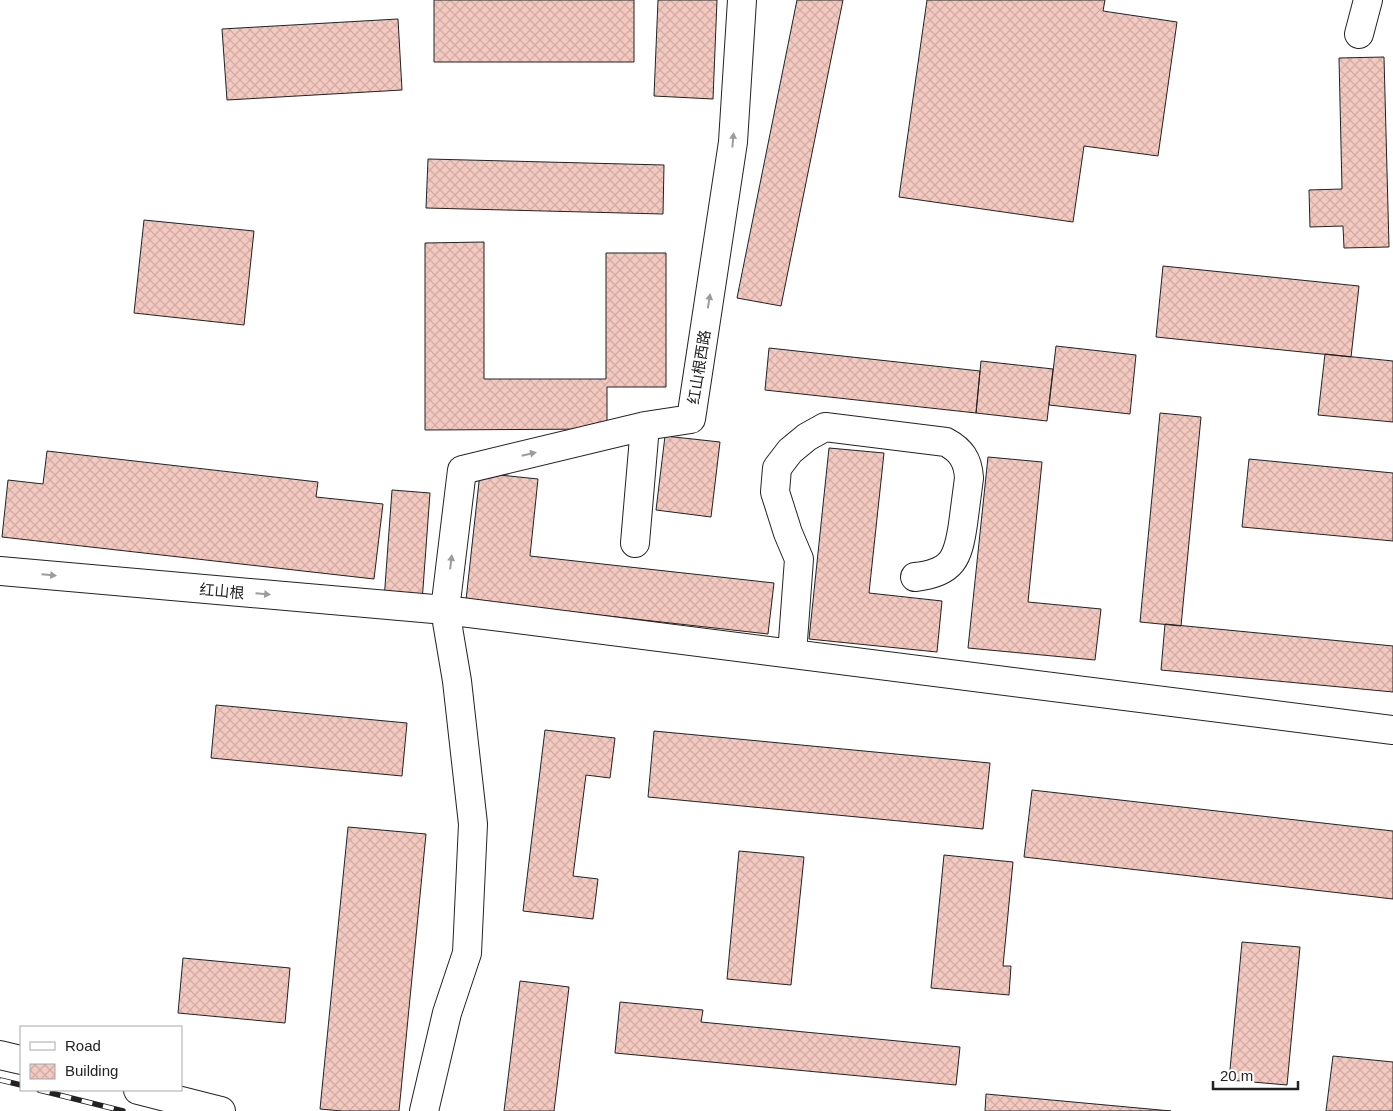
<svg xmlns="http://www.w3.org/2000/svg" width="1393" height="1111" font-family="Arial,'Noto Sans SC',sans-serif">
<defs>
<pattern id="building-cross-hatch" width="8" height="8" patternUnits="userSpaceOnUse" patternTransform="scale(1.25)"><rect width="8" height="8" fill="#f3c9c0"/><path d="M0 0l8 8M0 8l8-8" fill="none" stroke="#d0aca5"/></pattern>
</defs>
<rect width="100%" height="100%" fill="#fff"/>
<path fill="url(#building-cross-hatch)" stroke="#222" d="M434,0h200v62h-200z
M658,0h59l-4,99 -59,-3z
M797,0h46l-62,306 -44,-8z
M927,0h178l-2,11 74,11 -19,134 -74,-10 -11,76 -174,-25z
M398,19l4,71 -175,10 -5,-71z
M1384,57l5,190 -45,1 -1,-22 -33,1 -1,-37 33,-1 -3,-131z
M428,159l236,6 -1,49 -237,-6z
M144,220l110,11 -10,94 -110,-12z
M484,242v137h122v-126h60v134h-59v42l-182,1v-187z
M1163,266l196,20 -8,71 -195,-20z
M1056,346l80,9 -6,59 -81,-9z
M769,348l211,23 -4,42 -211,-23z
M1325,354l68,7v61l-75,-7z
M981,361l72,8 -6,52 -71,-8z
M1160,413l41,4 -20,209 -41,-4z
M665,436l55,6 -9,75 -55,-7z
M829,448l55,5 -15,140 73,8 -5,51 -128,-13z
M47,451l271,31 -2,15 67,7 -9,75 -372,-42 6,-57 35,4z
M988,457l54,5 -14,140 73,7 -6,51 -127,-12z
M1249,459l144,14v68l-151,-14z
M480,473l58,6 -8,77 244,27 -6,51 -302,-34z
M392,490l38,3 -8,109 -38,-2z
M1165,624l228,22v46l-232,-22z
M216,705l191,18 -5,53 -191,-18z
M545,730l70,8 -5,40 -24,-3 -13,101 25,3 -5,40 -70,-8z
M654,731l336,32 -7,66 -335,-32z
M1032,790l361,41v68l-369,-42z
M348,827l78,7 -27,277h-57l-22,-2z
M739,851l65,6 -13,128 -64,-6z
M944,855l69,7 -10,104h8l-2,29 -78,-7z
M1242,942l58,5 -13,138 -58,-5z
M183,958l107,10 -5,55 -107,-10z
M520,981l49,6 -15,124h-50z
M620,1002l83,8 -2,12 259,25 -4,38 -341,-32z
M1333,1056l60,6v49h-67z
M986,1094l185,17h-186z"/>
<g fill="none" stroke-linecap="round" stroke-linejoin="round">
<defs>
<path id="minor" d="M1359,34l9,-34
M635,543l10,-117
M0,571l445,39 948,120
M792,654l7,-95 -11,-26 -13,-41 2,-24 13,-17 17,-14 18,-10 121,15c15,8 22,18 23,36 -2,15 -4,30 -6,46 -5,34 -10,49 -48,53
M0,1055l21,5
M138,1090l83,21
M424,1111l23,-98 20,-60 6,-129 -16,-143 -12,-71 17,-140 183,-44 46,-7 42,-277 9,-142"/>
</defs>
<use href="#minor" stroke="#222" stroke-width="30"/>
<use href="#minor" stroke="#fff" stroke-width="28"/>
<defs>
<path id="rail" d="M0,1080l21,5
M39,1090l84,21"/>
</defs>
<use href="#rail" stroke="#222" stroke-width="5.5"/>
<use href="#rail" stroke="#fff" stroke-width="4" stroke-dasharray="11" stroke-linecap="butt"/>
</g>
<defs><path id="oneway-solid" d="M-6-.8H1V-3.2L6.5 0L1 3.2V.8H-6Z" transform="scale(1.25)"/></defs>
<g fill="#9c9c9c">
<use href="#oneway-solid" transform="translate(733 140) rotate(-85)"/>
<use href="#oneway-solid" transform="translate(709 301) rotate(-81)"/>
<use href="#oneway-solid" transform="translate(529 454) rotate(-13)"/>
<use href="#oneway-solid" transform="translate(451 562) rotate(-83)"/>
<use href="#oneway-solid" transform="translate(49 575) rotate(5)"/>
<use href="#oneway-solid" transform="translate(263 594) rotate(5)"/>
</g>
<g text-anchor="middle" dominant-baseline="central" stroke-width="4" stroke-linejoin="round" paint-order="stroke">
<g font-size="15" fill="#222" stroke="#fff">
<text transform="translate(699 367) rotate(-81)">红山根西路</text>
<text transform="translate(222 591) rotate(5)">红山根</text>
</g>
</g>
<rect x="20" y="1026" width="162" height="65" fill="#ffffff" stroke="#a7a7a7"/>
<rect x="30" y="1042" width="25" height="8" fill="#ffffff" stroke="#a7a7a7"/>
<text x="65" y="1051" font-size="15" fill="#222222">Road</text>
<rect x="30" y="1064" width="25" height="15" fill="url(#building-cross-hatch)" stroke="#a7a7a7"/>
<text x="65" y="1076" font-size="15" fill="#222222">Building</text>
<path d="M1213 1081v8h85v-8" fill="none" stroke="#222222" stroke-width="2.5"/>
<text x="1220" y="1081" font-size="15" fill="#222222" stroke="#ffffff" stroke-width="4" paint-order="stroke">20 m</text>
</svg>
